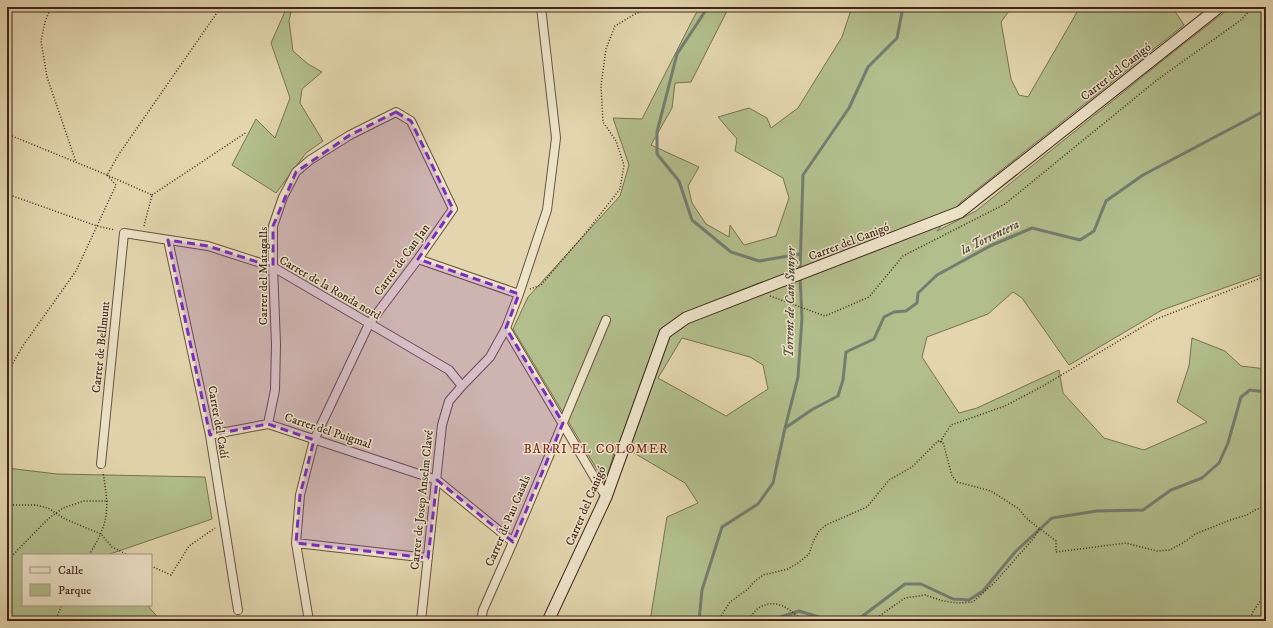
<svg xmlns="http://www.w3.org/2000/svg" width="1273" height="628" font-family="'IM FELL DW Pica',serif">
<rect width="100%" height="100%" fill="#e3d6ae"/>
<filter id="stains"><feTurbulence type="fractalNoise" baseFrequency=".005" numOctaves="4"/><feColorMatrix values="0 0 0 0 .2 0 0 0 0 .09 0 0 0 0 .02 0 0 0 .5 -.17"/></filter>
<radialGradient id="worn" r=".72"><stop offset=".6" stop-color="#630" stop-opacity="0"/><stop offset="1" stop-color="#630" stop-opacity=".3"/></radialGradient>
<path fill="#b2be8c" stroke="#787253" fill-rule="evenodd" d="M287,7h5l-3,14 4,30 15,13 14,8 -20,17 -2,14 23,38 -17,12 -30,40 -44,-28 24,-46 19,19 15,-40 -19,-55z
M701,7h28l-38,75 -16,1 -3,25 -21,37 48,22 -11,19 4,17 14,21 23,13 1,-12 14,20 32,-9 13,-38 -6,-20 -48,-27 2,-12 -19,-22 31,-9 18,10 4,10 27,-20 44,-71 10,-30h160l-11,15 10,57 8,16 9,2 52,-90h92l12,18 -223,177 -24,29 39,-20 191,-154 64,-50h35v266l-104,37 -93,55 -47,-67 -9,-6 -25,22 -61,23 -5,20 37,56 18,-5 82,-38 4,23 41,45 40,12 63,-28 -30,-20 12,-36 3,-28 33,13 16,15 25,3v252h-616l17,-104 31,-14 -13,-20 -68,-40 -12,40 -92,-154 15,-32 92,-101 9,-31 -16,-47 29,1 53,-104zM682,338l68,19 13,8 5,24 -42,27 -68,-38z
M7,468l50,6 148,3 7,42 -105,36h-84v50h124l14,16h-154z"/>
<g fill="none" stroke-linecap="round" stroke-linejoin="round">
<path stroke="#737e70" stroke-width="3" d="M708,7l-31,47 -20,78v22l22,27 13,39 39,32 28,9 41,-7
M800,272l3,-97 46,-67 19,-41 29,-29 6,-31
M785,428l28,-19 25,-13 5,-16 3,-28 28,-13 10,-22 10,-5 12,-1 11,-8 1,-10 19,-18 53,-29 42,-18 48,12 14,-9 12,-30 37,-26 123,-65
M699,621l3,-31 20,-63 36,-23 15,-21 12,-55 13,-51 4,-59 -2,-41
M768,621l31,-10 33,10
M856,621l49,-37h16l32,15 16,1 14,-9 32,-39 37,-34 45,-7 46,-1 28,-20 31,-12 17,-15 9,-20 13,-46 9,-7 16,2"/>
<defs>
<path id="street" d="M168,240l42,195 28,175
M418,259l101,35
M506,328l100,169
M268,424l7,-34 1,-46 -3,-77v-41l10,-29 13,-25 14,-12 40,-25 46,-23 15,9 42,88 -35,50 -49,65 -55,116 -14,55 -4,48 13,78
M210,435l58,-11 169,56 76,62
M101,464l23,-231 84,13 65,21 176,103 13,16
M296,543l132,15
M421,621l21,-196 7,-24 13,-15 28,-29 16,-29 13,-34 28,-84 9,-72 -15,-131
M481,621l2,-11 30,-68 93,-222"/>
<path id="secondary" d="M548,621l58,-124 59,-164 21,-15 274,-106 259,-205"/>
</defs>
<use href="#street" stroke="#68523f" stroke-width="10"/>
<use href="#secondary" stroke="#3f261a" stroke-width="13"/>
<path stroke="#3f261a" stroke-width="1.5" stroke-dasharray="1 2" stroke-linecap="butt" d="M51,7l-6,15 -4,19 6,36 29,85
M12,136l95,39 45,20 -8,31
M7,194l90,32 18,4
M152,195l95,-63
M530,289l11,-4 47,-55 32,-41 4,-24 -8,-24 -13,-19 -2,-36 5,-37 9,-23 20,-12 18,-7
M770,296l55,20 44,-19 34,-41 102,-52 152,-124 84,-60 12,-13
M7,374l15,-27 54,-76 40,-86 -9,-10 12,-21 102,-147
M940,442l11,-17 54,-19 38,-20 111,-66 112,-44
M7,505h29l12,3 17,11 36,15 11,13 16,8
M89,555c21,-34 20,-45 14,-83
M7,561l41,-42 15,-11 21,-7h24
M151,566l20,9 18,-29 26,-18
M55,621l7,-16
M718,621l12,-19 18,-13 6,-7 9,-7 25,-6 10,-6 11,-9 4,-12 6,-11 7,-6 41,-18 22,-27 23,-13 26,-26 5,1 9,34 5,6 34,9 28,18 7,9 30,23v11l70,-9 31,8 13,-1 16,-9 9,-7 38,-15 14,-4 8,-5 11,-4
M747,621c4,-4 8,-11 13,-14 17,-9 30,2 42,14
M872,621l33,-23 20,-3 18,6 15,2 15,-1 21,-19 40,-45 5,-9
M1251,621l1,-8 14,-20"/>
<use href="#street" stroke="#ede4ca" stroke-width="8"/>
<use href="#secondary" stroke="#ede4ca" stroke-width="11"/>
</g>
<path fill="#7b2cbf" fill-opacity="0.2" stroke="#7b2cbf" stroke-width="3" stroke-dasharray="8 5" stroke-linejoin="round" d="M396,112l15,9 42,88 -35,50 101,35 -13,34 57,95 -50,119 -76,-62 -9,78 -132,-15 4,-48 14,-55 -46,-16 -58,11 -42,-195 40,6 65,21v-41l23,-54 54,-37z"/>
<g text-anchor="middle" dominant-baseline="central" stroke-width="3" stroke-linejoin="round" paint-order="stroke">
<g font-size="12" fill="#3f261a" stroke="#ede4ca">
<text transform="translate(1116 72) rotate(-38)">Carrer del Canigó</text>
<text transform="translate(849 242) rotate(-21)">Carrer del Canigó</text>
<text transform="translate(402 260) rotate(-54)">Carrer de Can Jan</text>
<text transform="translate(263 276) rotate(-90)">Carrer del Matagalls</text>
<text transform="translate(330 288) rotate(30)">Carrer de la Ronda nord</text>
<text transform="translate(101 347) rotate(-84)">Carrer de Bellmunt</text>
<text transform="translate(218 422) rotate(80)">Carrer del Cadí</text>
<text transform="translate(328 431) rotate(18)">Carrer del Puigmal</text>
<text transform="translate(422 500) rotate(-84)">Carrer de Josep Anselm Clavé</text>
<text transform="translate(586 506) rotate(-67)">Carrer del Canigó</text>
<text transform="translate(508 521) rotate(-67)">Carrer de Pau Casals</text>
</g>
<g font-size="13" font-style="italic" fill="#544b3e" stroke="#ede4ca">
<text transform="translate(990 237) rotate(-26)">la Torrentera</text>
<text transform="translate(790 302) rotate(-89)">Torrent de Can Sunyer</text>
</g>
<g font-size="13" letter-spacing="1" fill="#7a1f14" stroke="#ede4ca">
<text x="596" y="449">BARRI EL COLOMER</text>
</g>
</g>
<rect width="1273" height="628" fill="none" stroke="#e3d6ae" stroke-width="24"/>
<rect x="8" y="8" width="1257" height="612" fill="none" stroke="#3f261a" stroke-width="2"/>
<rect x="12" y="12" width="1249" height="604" fill="none" stroke="#3f261a"/>
<rect x="22" y="554" width="130" height="52" fill="#ede4ca" stroke="#a79884"/>
<rect x="30" y="567" width="20" height="6" fill="#ede4ca" stroke="#a79884"/>
<text x="58" y="574" font-size="12" fill="#3f261a">Calle</text>
<rect x="30" y="584" width="20" height="12" fill="#b2be8c" stroke="#a79884"/>
<text x="58" y="594" font-size="12" fill="#3f261a">Parque</text>
<rect width="100%" height="100%" filter="url(#stains)"/>
<rect width="100%" height="100%" fill="url(#worn)"/>
</svg>
